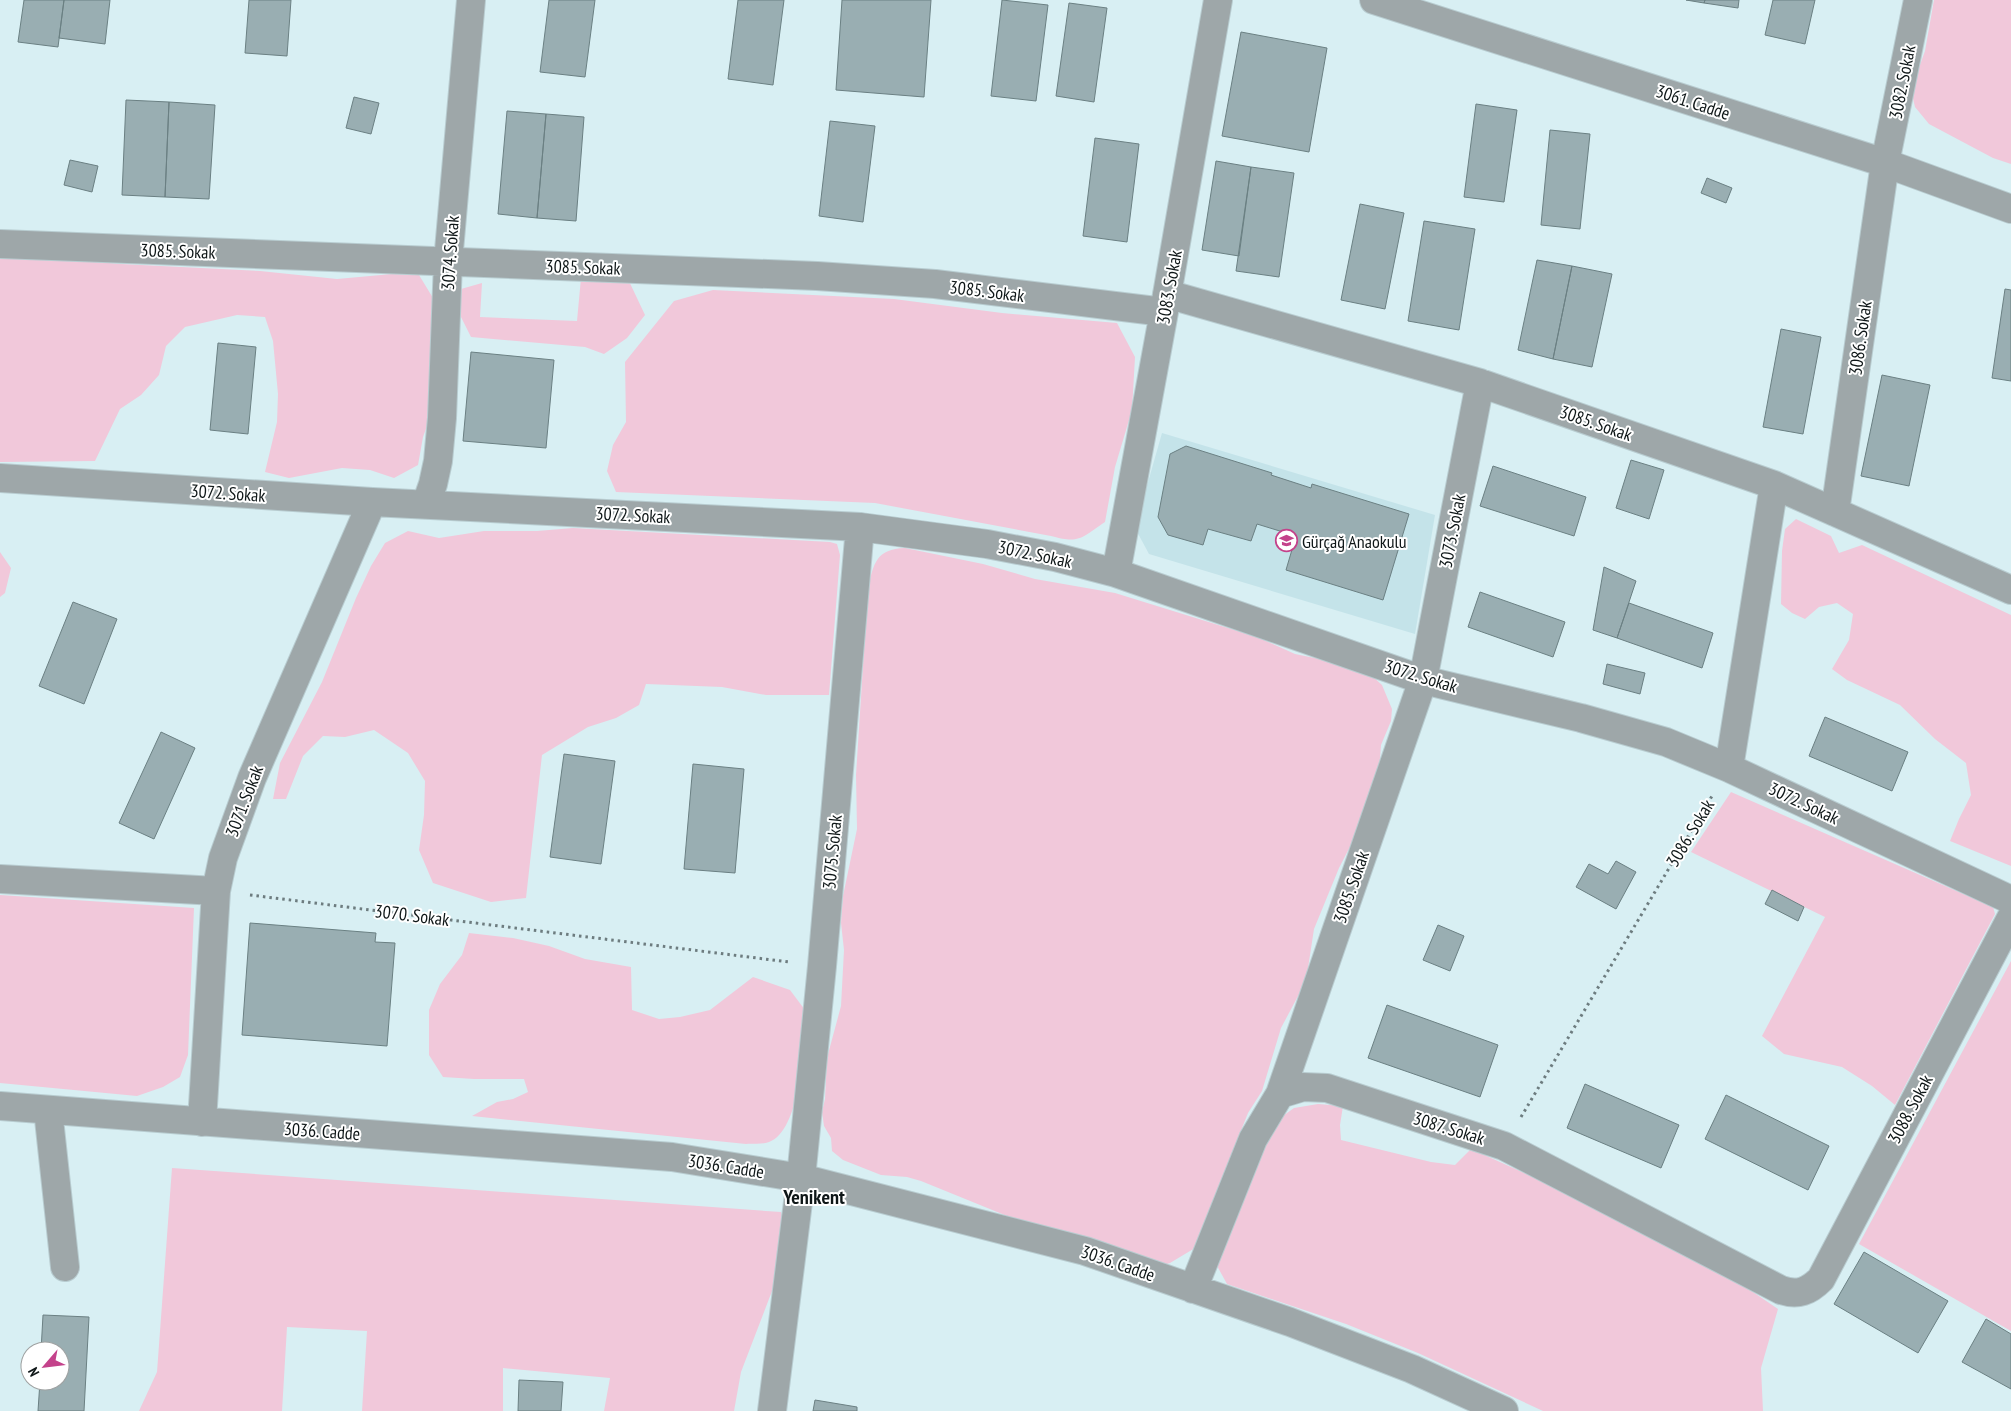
<svg xmlns="http://www.w3.org/2000/svg" width="2011" height="1411" font-family="'PT Sans Narrow',sans-serif">
<rect width="100%" height="100%" fill="#d8eff3"/>
<path fill="#c4e3e9" d="M1162,433l273,82 -20,119 -266,-80 -14,-26z"/>
<path fill="#f1c8da" d="M1934,0h77v164l-18,-6 -64,-34 -14,-17 -4,-17 14,-39z
M20,256l101,8 139,7 77,8 55,-5 27,1 14,23 4,28 -4,83 -10,28 -5,28 -24,13 -24,-8 -28,-2 -53,10 -24,-6 12,-50 1,-28 -5,-53 -8,-24 -28,-2 -52,12 -19,19 -7,29 -18,20 -21,14 -25,52 -95,1v-205z
M581,278l47,1 17,36 -18,23 -23,16 -19,-7 -114,-10 -10,-20v-28l21,-6 -2,34 97,4z
M713,290l181,9 108,14 115,10 18,34 -3,53 -17,57 -10,55c-24,16 -25,22 -54,14l-176,-33 -259,-11 -9,-21 6,-26 13,-23 -1,-60 49,-61z
M1796,519l35,17 8,17 23,-8 149,70v251l-61,-25 9,-22 12,-24 -5,-32 -31,-24 -35,-34 -53,-25 -15,-11 17,-29 4,-26 -16,-11 -18,4 -14,12 -13,-6 -11,-9 1,-53 3,-22z
M573,528l257,14 7,2 3,11 -11,140h-63l-44,-8 -76,-3 -7,21 -23,13 -28,9 -46,28 -16,143 -35,4 -58,-19 -14,-33 5,-35 1,-34 -17,-28 -34,-23 -29,7 -22,-1 -20,20 -17,43h-13l7,-36 42,-81 34,-84 15,-32 14,-23 23,-12 31,7 45,-7h53z
M905,548l78,16 52,15 80,14 142,44 38,17 39,8 38,14 10,9 10,24 -1,12 -10,24 -2,26 -22,62 -18,35 -25,61 -8,52 -25,47 -19,63 -14,22 -10,25 -17,49 -26,61 -25,15 -9,3 -149,-48 -91,-37 -14,-4 -26,-2 -38,-15 -11,-9 -1,-13 -7,-12 -2,-14 3,-13 2,-41 14,-52 3,-56 -3,-27 2,-27 14,-67 -1,-54 12,-187c6,-25 8,-39 37,-40z
M0,552l11,16 -6,25 -5,4z
M1731,792l262,115 2,7 -100,191 -23,-19 -30,-19 -58,-13 -22,-18 63,-119 -134,-65z
M0,895l194,13 -6,147 -8,22 -17,10 -26,9 -137,-13z
M469,933l44,5 36,8 36,13 46,8 1,43 27,9 21,-2 30,-7 43,-33 37,13 18,24c-4,29 -7,117 -39,128 -7,3 -17,1 -23,2l-274,-28 25,-14 16,-3 15,-7 -4,-13h-50l-31,-2 -14,-22v-45l11,-26 22,-29z
M2011,961v370l-152,-87z
M1318,1104l25,2 -3,19 1,15 90,22 24,3 16,-16 171,77 108,64 28,19 -17,59 2,43h-220l-125,-58 -72,-29 -119,-40 -11,-20 49,-121 11,-22 18,-13z
M172,1168l609,44 9,32 -49,128 -7,39h-130l6,-33 -107,-10v43h-141l5,-80 -80,-4 -5,84h-143l18,-39z"/>
<path fill="#99aeb2" stroke="#6b8083" d="M24,0h40l-6,47 -40,-5z
M64,0h46l-5,44 -46,-6z
M249,0h42l-4,56 -42,-3z
M549,0h46l-10,77 -45,-5z
M738,0h46l-11,85 -45,-6z
M842,0h89l-7,97 -88,-7z
M1002,0l46,5 -12,96 -45,-5z
M1686,0h19l-1,3z
M1705,0h34l-1,8 -34,-5z
M1773,0h42l-10,44 -40,-9z
M1069,3l38,5 -13,94 -38,-6z
M1241,32l86,16 -18,104 -87,-16z
M354,97l25,6 -8,31 -25,-6z
M126,100l43,2 -4,95 -43,-2z
M169,102l46,3 -6,94 -44,-2z
M1476,104l41,6 -13,92 -40,-5z
M507,111l39,3 -9,104 -39,-4z
M546,114l38,3 -8,104 -39,-3z
M830,121l45,5 -12,96 -44,-6z
M1550,130l40,4 -10,95 -39,-4z
M1095,138l44,6 -12,98 -44,-6z
M70,160l28,6 -6,26 -28,-7z
M1216,161l35,6 -12,89 -37,-6z
M1251,167l43,6 -15,104 -43,-6z
M1707,178l25,10 -6,15 -25,-10z
M1360,204l44,9 -19,96 -44,-9z
M1424,221l51,8 -16,101 -51,-9z
M1537,260l35,6 -19,93 -35,-9z
M1572,266l40,8 -20,93 -39,-8z
M2005,289l6,1v91l-19,-3z
M1781,329l40,8 -18,97 -40,-7z
M218,343l38,4 -8,87 -38,-4z
M471,352l83,8 -8,88 -83,-7z
M1882,375l48,10 -21,101 -48,-10z
M1186,446l86,27 -1,2 40,13 1,-4 97,30 -26,86 -97,-30 10,-34 -39,-12 -6,17 -43,-12 -5,16 -35,-10 -10,-18 12,-63z
M1631,460l33,10 -15,49 -33,-11z
M1493,466l93,31 -12,39 -94,-30z
M1604,567l32,14 -19,57 -24,-8z
M1480,592l85,30 -12,35 -85,-30z
M73,602l44,17 -33,85 -45,-18z
M1629,603l84,30 -11,35 -85,-30z
M1607,664l38,9 -5,21 -37,-10z
M1825,717l83,35 -16,39 -83,-35z
M161,732l34,16 -41,91 -35,-16z
M564,754l51,7 -14,103 -51,-7z
M693,764l51,5 -9,104 -51,-4z
M1616,861l20,11 -20,37 -40,-22 13,-23 19,10z
M1772,890l32,17 -6,14 -33,-17z
M250,923l126,10 -1,9 20,1 -8,103 -145,-11z
M1438,925l26,11 -14,35 -27,-11z
M1387,1005l111,40 -18,52 -112,-39z
M1585,1084l94,41 -18,43 -94,-40z
M1726,1095l103,51 -21,44 -103,-51z
M1864,1252l84,49 -30,52 -84,-49z
M43,1315l46,2 -5,94h-46l2,-30h20v-30h-19z
M1986,1319l25,15v55l-49,-27z
M519,1380l44,2 -2,29h-43z
M815,1400l42,7v4h-44z"/>
<g fill="none" stroke-linecap="round" stroke-linejoin="round">
<defs>
<path id="minor" d="M1374,0l511,163 126,46
M0,244l817,32 118,8 229,28
M1167,294l313,89 294,102 237,105
M0,478l372,24 488,25 127,17 68,13 61,16 307,107 158,38 85,24 63,26 282,132
M426,504l7,-20 5,-23 4,-43 6,-156 23,-262
M1835,512l50,-349 33,-163
M1116,573l48,-261 54,-312
M1729,768l45,-283
M0,879l216,12
M1280,1094l143,-414 57,-297
M0,1106l672,51 129,21 284,73 205,71 122,47 92,42
M48,1110l17,157
M202,1122l14,-231 7,-33 29,-80 120,-276
M1193,1289l60,-150 27,-45 23,-7 24,1 177,58 277,144c17,6 28,1 40,-11l190,-361
M772,1411l29,-233 21,-212 38,-439"/>
</defs>
<use href="#minor" stroke="#b8ccd0" stroke-width="30"/>
<path stroke="#6d7c7f" stroke-width="3" stroke-dasharray="2.5 4" stroke-linecap="butt" d="M250,895l539,67
M1521,1117l191,-321"/>
<use href="#minor" stroke="#9ea7a9" stroke-width="28"/>
</g>
<defs>
<symbol id="school-ring" viewBox="-11 -11 22 22"><circle r="9.5" fill="#fff" stroke="#c4428b" stroke-width="1.5"/><path d="M0-5L7-2L0 1L-7-2ZM-4 1L0 2.5L4 1V4Q0 6-4 4Z" fill="#c4428b"/></symbol>
</defs>
<g fill-rule="evenodd">
<use href="#school-ring" x="1274" y="528" width="25" height="25"/>
</g>
<g text-anchor="middle" dominant-baseline="central" stroke-width="4" stroke-linejoin="round" paint-order="stroke">
<g font-size="18" fill="#0e1617" stroke="#fff">
<text transform="translate(1902 82) rotate(-79)">3082. Sokak</text>
<text transform="translate(1693 102) rotate(18)">3061. Cadde</text>
<text transform="translate(178 251) rotate(2)">3085. Sokak</text>
<text transform="translate(450 253) rotate(-86)">3074. Sokak</text>
<text transform="translate(583 267) rotate(2)">3085. Sokak</text>
<text transform="translate(1169 287) rotate(-80)">3083. Sokak</text>
<text transform="translate(987 291) rotate(7)">3085. Sokak</text>
<text transform="translate(1860 338) rotate(-82)">3086. Sokak</text>
<text transform="translate(1596 423) rotate(19)">3085. Sokak</text>
<text transform="translate(228 493) rotate(4)">3072. Sokak</text>
<text transform="translate(633 515) rotate(3)">3072. Sokak</text>
<text transform="translate(1452 531) rotate(-79)">3073. Sokak</text>
<text transform="translate(1035 554) rotate(12)">3072. Sokak</text>
<text transform="translate(1421 676) rotate(17)">3072. Sokak</text>
<text transform="translate(244 801) rotate(-69)">3071. Sokak</text>
<text transform="translate(1804 803) rotate(25)">3072. Sokak</text>
<text transform="translate(1690 833) rotate(-59)">3086. Sokak</text>
<text transform="translate(832 852) rotate(-85)">3075. Sokak</text>
<text transform="translate(1351 887) rotate(-71)">3085. Sokak</text>
<text transform="translate(412 915) rotate(7)">3070. Sokak</text>
<text transform="translate(1910 1109) rotate(-62)">3088. Sokak</text>
<text transform="translate(1449 1128) rotate(17)">3087. Sokak</text>
<text transform="translate(322 1131) rotate(4)">3036. Cadde</text>
<text transform="translate(726 1166) rotate(9)">3036. Cadde</text>
<text transform="translate(1118 1263) rotate(19)">3036. Cadde</text>
</g>
<g font-size="18" fill="#0e1617" stroke="#fff" text-anchor="start">
<text x="1302" y="541">Gürçağ Anaokulu</text>
</g>
<g font-size="20" font-weight="bold" fill="#0e1617" stroke="#fff">
<text x="814" y="1197">Yenikent</text>
</g>
</g>
<g transform="translate(45 1366) rotate(242)"><circle r="24" fill="#ffffff" stroke="#9fa2a2"/>
<path d="M0-4L9 19L0 12L-9 19Z" fill="#c4428b"/>
<text y="-8" font-size="14" font-weight="bold" text-anchor="middle" fill="#0e1617">N</text>
</g>
</svg>
